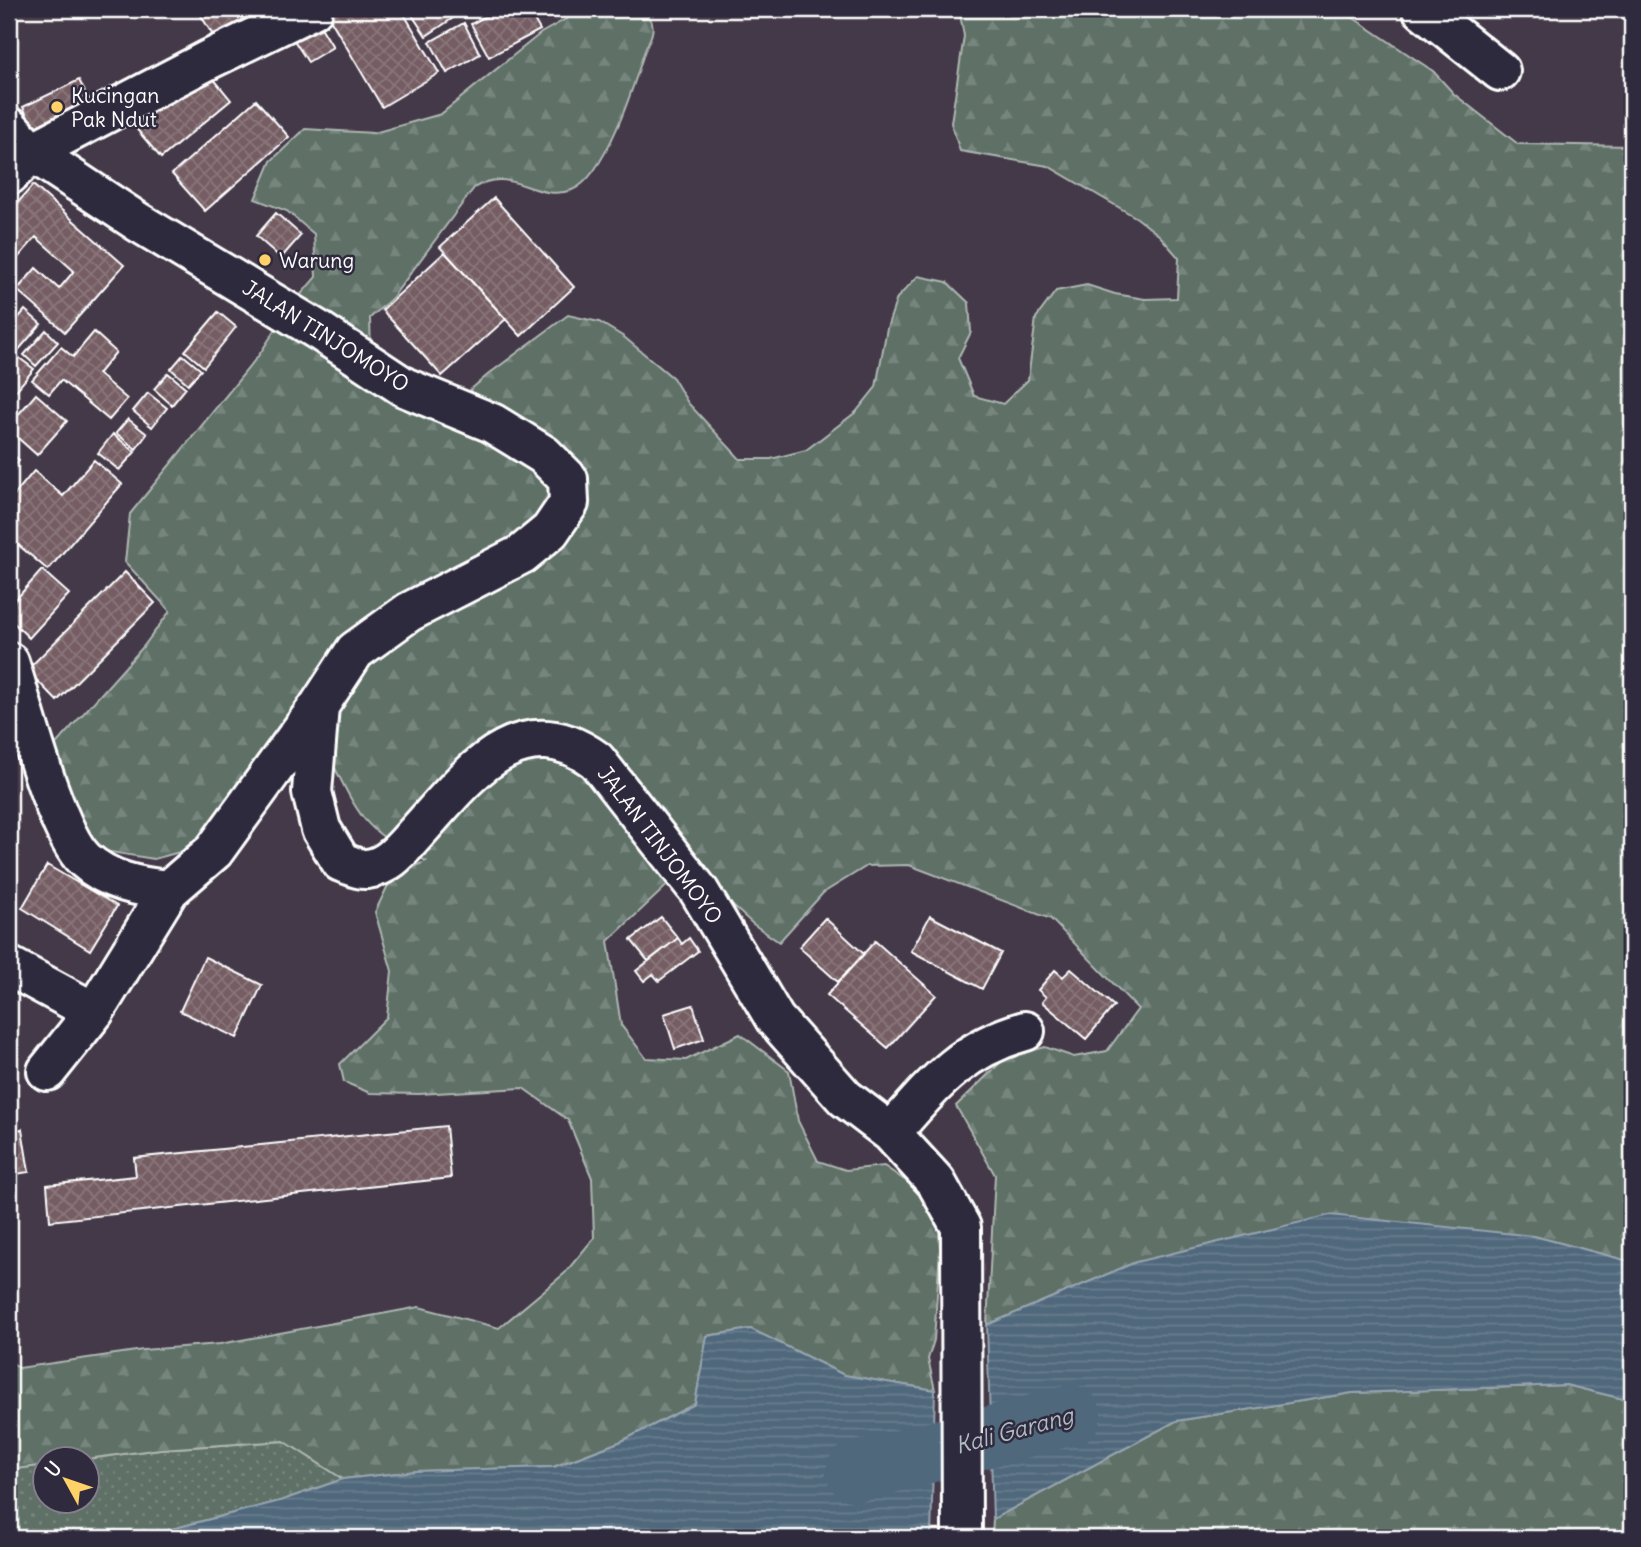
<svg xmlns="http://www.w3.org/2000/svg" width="1641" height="1547" font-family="Delius,sans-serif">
<defs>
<pattern id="grass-dots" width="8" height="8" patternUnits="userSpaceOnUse" patternTransform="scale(1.75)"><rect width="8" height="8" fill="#5e6f66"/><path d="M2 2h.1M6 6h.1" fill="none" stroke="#76857d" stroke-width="1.8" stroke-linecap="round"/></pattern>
<pattern id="forest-firs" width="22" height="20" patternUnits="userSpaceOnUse" patternTransform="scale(1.75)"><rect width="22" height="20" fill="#5e6f66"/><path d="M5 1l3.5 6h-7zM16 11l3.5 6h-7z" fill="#76857d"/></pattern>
<pattern id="water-rules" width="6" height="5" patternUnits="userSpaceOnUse" patternTransform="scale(1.75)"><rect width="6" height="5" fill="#50677b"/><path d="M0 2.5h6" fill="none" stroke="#6a7e8f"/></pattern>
<pattern id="building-cross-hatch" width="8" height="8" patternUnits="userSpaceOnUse" patternTransform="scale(1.75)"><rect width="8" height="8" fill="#745d63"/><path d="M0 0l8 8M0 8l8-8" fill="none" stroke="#89757a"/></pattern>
</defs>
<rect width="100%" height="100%" fill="#443948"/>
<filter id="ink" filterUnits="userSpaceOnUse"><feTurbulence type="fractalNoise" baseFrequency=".0143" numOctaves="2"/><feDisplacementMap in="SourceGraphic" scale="14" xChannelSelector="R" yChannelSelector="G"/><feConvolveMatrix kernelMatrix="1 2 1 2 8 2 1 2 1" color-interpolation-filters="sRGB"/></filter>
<g filter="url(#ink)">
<path fill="url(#grass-dots)" stroke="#aeb7b2" stroke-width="2" d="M284,1441l59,38 -63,22 -143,37h-128v-68l36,-5 1,37h42l-1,-43 73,-10z"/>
<path fill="url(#forest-firs)" stroke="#aeb7b2" stroke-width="2" d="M584,9h60c2,4 7,9 8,14 3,10 -5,21 -8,30 -10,32 -39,125 -72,137 -37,13 -62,-26 -98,-2l-82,110 -22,20 2,68 71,27 47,-40 78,-58 31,7 25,15 49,41 15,25 52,56h31l35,-9 50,-38 20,-25 11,-59 10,-30 21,-22 29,6 22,21 2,29 -13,26 16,38 29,8 25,-24 8,-62 20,-27 31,-6 28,9 30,5 32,-1 2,-40 -19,-22 -23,-18 -89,-52 -88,-15 -9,-28 13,-87 -5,-27h381l93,62 21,23 64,50 114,2v1116l-98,-26 -398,26 -149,63 8,-150 -39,-69 48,-47 41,-12 29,10 33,-6 31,-42 -87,-90 -142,-54 -42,1 -44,27 -44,49 -26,-18 -49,-44 -28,-3 -68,64 13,84 25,33 40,2 54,-26 49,37 9,50 20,40 28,9 38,-4 38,26 16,26 2,31 -6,91 -6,19 7,31 -91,-15 -93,-46 -44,7 -12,68 -73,37 -69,26 -136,4 -74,8 -59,-38 -124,8 -73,10 -41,1 -1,5 -36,5v-110l10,8 124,-18 77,-6 199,-37 80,21 66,-55 29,-35 -2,-60 -24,-58 -45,-32 -104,6 -49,-1 -26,-11 -4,-18 47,-47 5,-46 -17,-59 16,-33 35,-18c-57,-28 -64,-38 -92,-95l-56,10 -69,68 -55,15 -87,-14 -11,-101 87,-97 27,-36 -45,-49 5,-48 129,-159 31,-48 26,-30 -2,-43 -27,-23 -32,-12 16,-38 34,-32 69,4 67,-19 100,-81z
M1566,1385l66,16v137h-640l1,-19 183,-98 176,-28z"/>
<path fill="url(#water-rules)" stroke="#96a4b0" stroke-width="2" d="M1330,1215l204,21 98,26v139l-66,-16 -214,8 -176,28 -183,98 -6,-194 149,-63z
M751,1329l93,46 91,15 -4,148h-794l143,-37 63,-22 74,-8 137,-4 68,-26 73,-37 12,-68z"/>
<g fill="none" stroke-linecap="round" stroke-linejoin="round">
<path stroke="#50677b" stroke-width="60" d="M856,1472l215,-57"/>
</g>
<path fill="url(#building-cross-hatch)" stroke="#fff" stroke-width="2" d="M197,9h67l2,3 -49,30z
M331,9h70l38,64 -57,34 -56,-95z
M408,9h47l4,5 -33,22z
M500,9h28l12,21 -51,27 -18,-33z
M316,19l17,28 -25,15 -18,-28z
M464,23l16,31 -33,19 -17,-31z
M204,67l27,33 -70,58 -27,-32z
M79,80l12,24 -57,27 -11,-24z
M256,100l33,37 -84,74 -33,-37z
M33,185l91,80 -59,67 -48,-42 19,-22 23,21 15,-18 -38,-34 -27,31v-55z
M494,198l80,89 -53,49 -81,-89z
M276,213l25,22 -20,23 -25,-22z
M445,252l61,67 -64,57 -60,-66z
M25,310l16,14 -32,37v-32z
M218,312l18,15 -32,40 -19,-16z
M46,330l12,12 -22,24 -12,-11z
M94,332l22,20 -18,22 29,25 -18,21 -48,-40 -12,14 -17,-14 29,-33 12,10z
M183,355l18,15 -13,14 -17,-15z
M18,357l16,12 -25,30v-31z
M168,373l18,15 -14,17 -18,-16z
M148,393l19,15 -15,19 -19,-16z
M36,394l31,27 -30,34 -28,-25v-5z
M128,419l19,15 -11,15 -20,-16z
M113,434l22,18 -16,18 -21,-17z
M9,452l10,8 -10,13z
M94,460l28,24 -74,86 -39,-33v-36l25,-30 29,25z
M42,570l27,24 -40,44 -20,-20v-11z
M125,572l30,31 -98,98 -30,-31z
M9,852l9,35 -9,2z
M47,865l70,41 -27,44 -68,-42z
M930,916l71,37 -19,36 -71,-38z
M661,917l17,21 -30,23 -17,-21z
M825,918l39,36 -26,28 -39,-35z
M678,938l4,6 7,-6 9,13 -39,30 -6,-7 -9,7 -8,-10z
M875,941l61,54 -48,53 -61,-53z
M205,957l57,28 -25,53 -57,-27z
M1071,969l43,37 -28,33 -44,-37 4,-5 -8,-7 17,-20 8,7z
M693,1005l11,34 -29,10 -11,-35z
M9,1030h6l-5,47h-1z
M446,1126l5,52 -401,43 -3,-36 89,-9 -2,-18z
M22,1129l7,43 -20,3v-44z"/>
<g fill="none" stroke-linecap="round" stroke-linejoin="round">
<defs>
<path id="minor" d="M1422,9l78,62
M9,127l23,25 106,70 183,110 83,55 88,36 52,32 24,24 1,24 -19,28 -28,23 -113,58 -54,39 -36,55 -7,86 9,37 20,33c7,2 18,8 26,7 22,-2 36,-22 50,-37 50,-55 101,-128 179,-72l103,131 76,128 70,79 46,35 45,49 25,45 1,311
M9,175l23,-23 178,-93 103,-50
M9,662c14,43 46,171 76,198 23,21 53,27 84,30l45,-39 105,-145
M9,966l85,46
M47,1071l47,-59 75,-122
M891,1133c42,-48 70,-84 134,-102"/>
</defs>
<use href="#minor" stroke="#fff" stroke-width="44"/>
<use href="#minor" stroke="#2f2a3d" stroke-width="38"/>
</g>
</g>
<g fill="#ffd166" stroke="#2f2a3d" stroke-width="2.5">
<circle cx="57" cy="107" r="7"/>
<circle cx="265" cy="260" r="7"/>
</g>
<g text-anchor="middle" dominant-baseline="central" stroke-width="5" stroke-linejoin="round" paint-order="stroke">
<g font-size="21" fill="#fff" stroke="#2f2a3d" text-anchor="start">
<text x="71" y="95">Kucingan<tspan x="71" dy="24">Pak Ndut</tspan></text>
<text x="279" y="260">Warung</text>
</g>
<g font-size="21" fill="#fff" stroke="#2f2a3d">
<text transform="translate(326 336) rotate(32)">JALAN TINJOMOYO</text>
<text transform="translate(660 845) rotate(53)">JALAN TINJOMOYO</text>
</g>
<g font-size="23" font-style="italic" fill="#b0bbc4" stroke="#2f2a3d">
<text transform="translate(1014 1430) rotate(-15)">Kali Garang</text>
</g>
</g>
<rect width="1641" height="1547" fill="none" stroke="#2f2a3d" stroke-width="35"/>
<rect x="18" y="18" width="1606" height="1512" fill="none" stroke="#fff" stroke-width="2.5" filter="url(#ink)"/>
<g transform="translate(66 1480) rotate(310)"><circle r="33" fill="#2f2a3d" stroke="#827f8b" stroke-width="2"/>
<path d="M0-5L12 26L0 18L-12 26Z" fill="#ffd166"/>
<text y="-10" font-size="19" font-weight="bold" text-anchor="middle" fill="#ffffff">U</text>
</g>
</svg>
